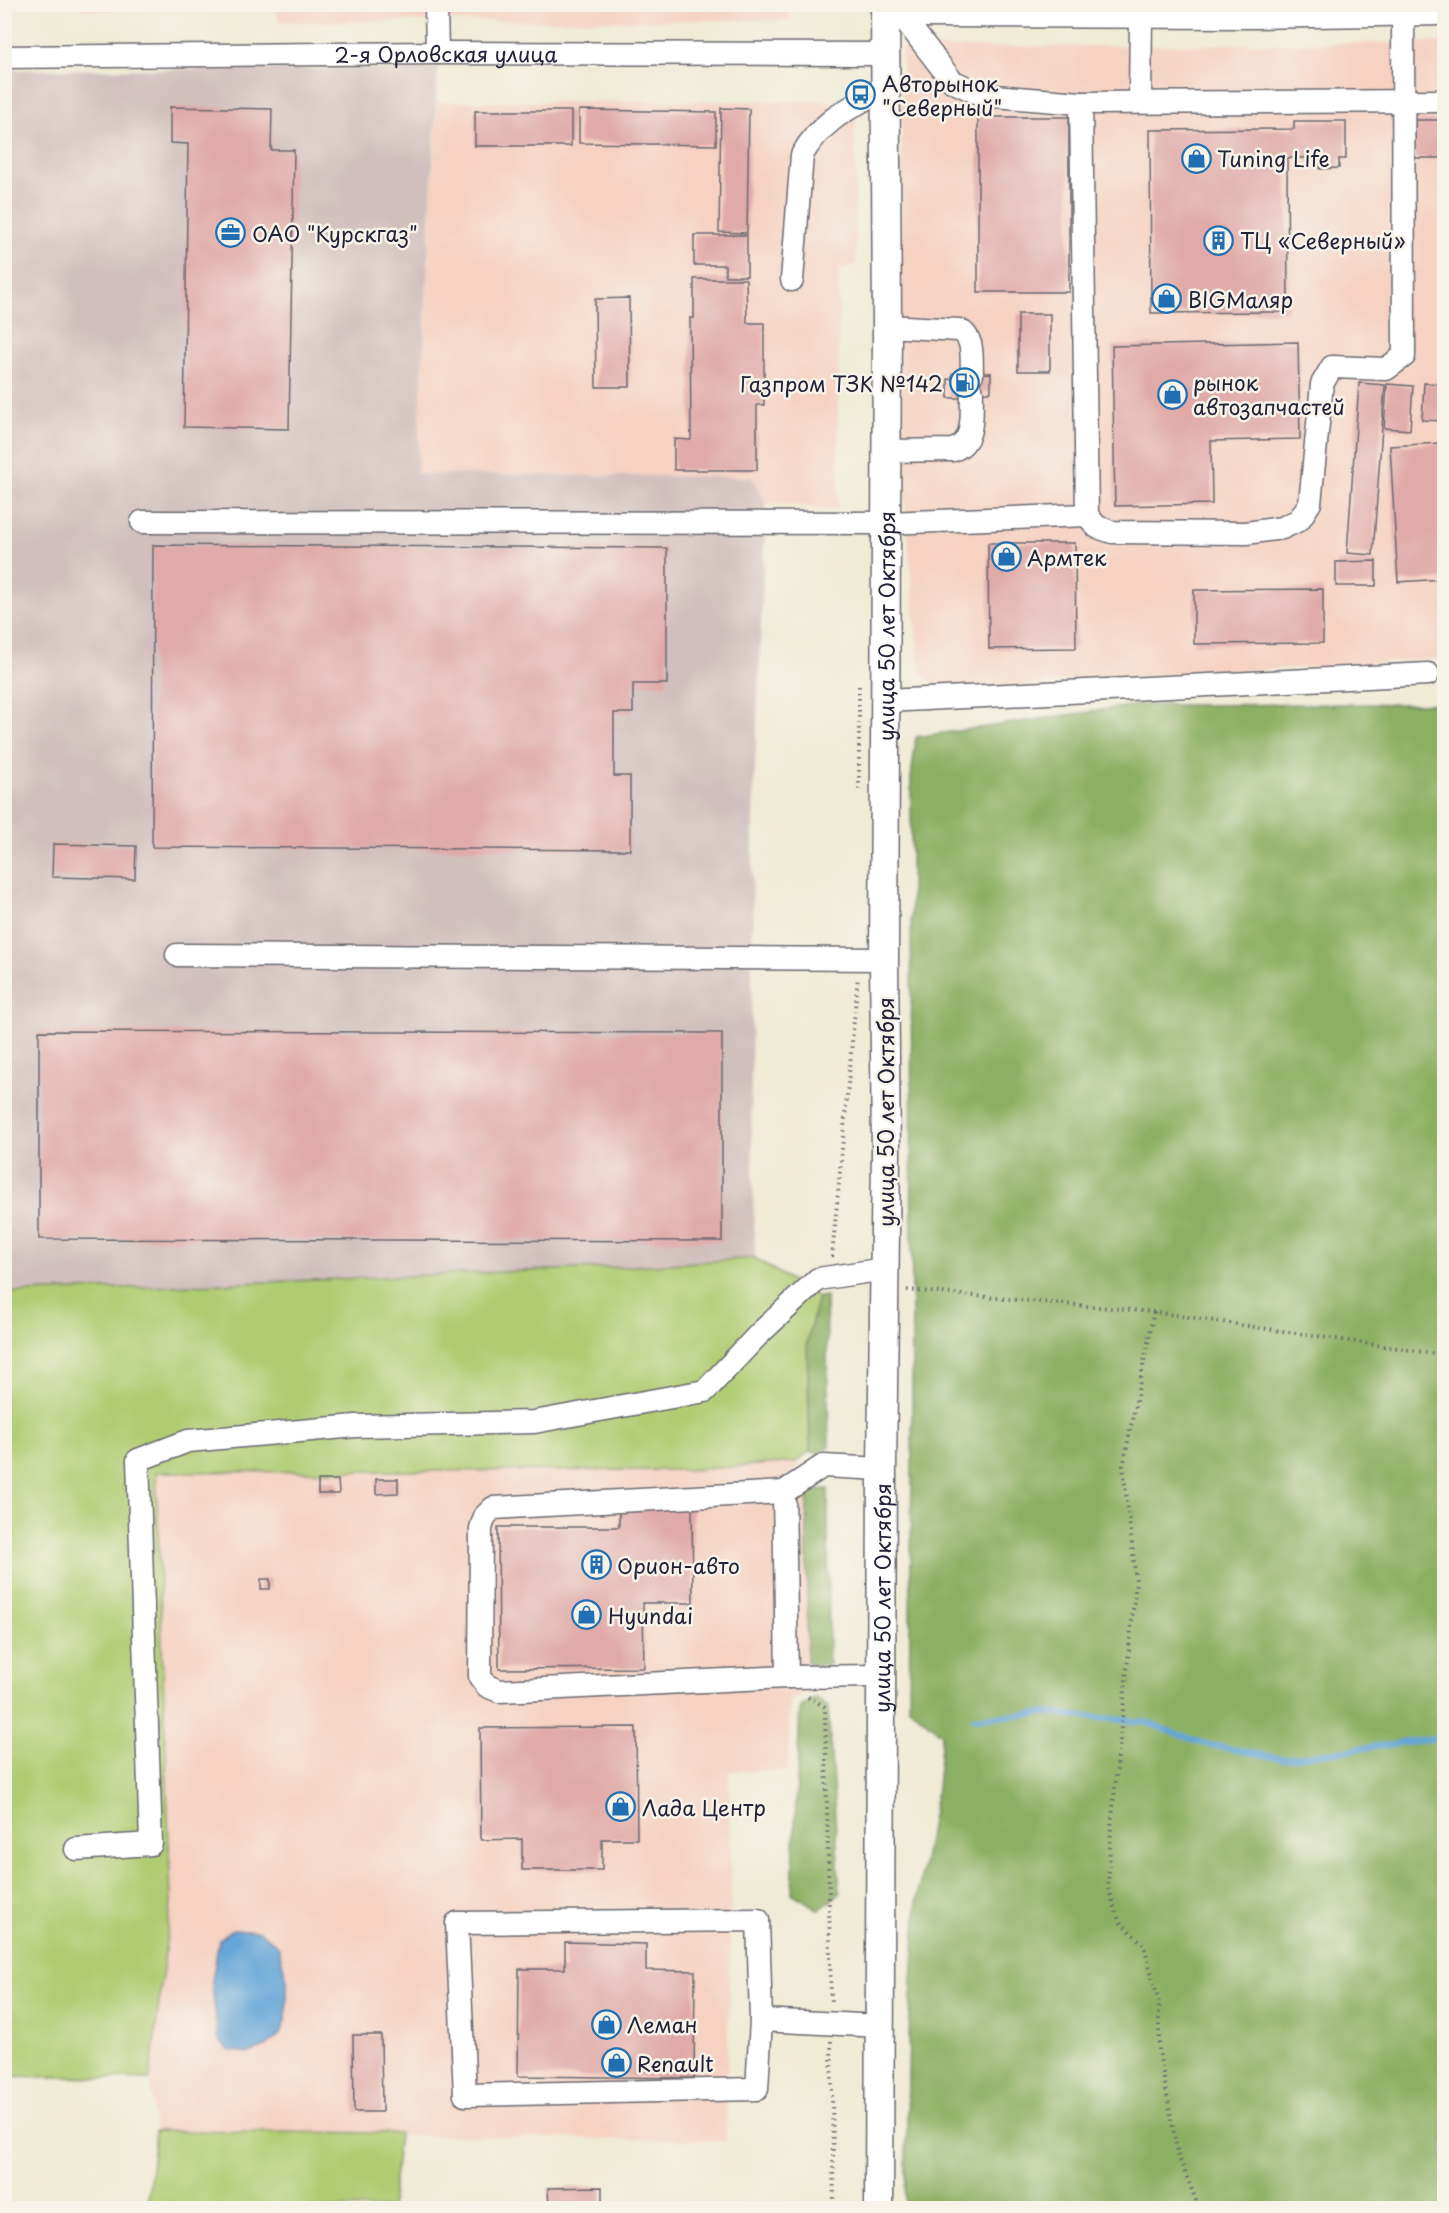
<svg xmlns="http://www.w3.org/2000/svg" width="1449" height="2213" font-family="'Playpen Sans',sans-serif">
<rect width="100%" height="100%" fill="#f7f3e8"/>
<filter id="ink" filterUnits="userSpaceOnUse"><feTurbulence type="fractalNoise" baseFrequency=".0167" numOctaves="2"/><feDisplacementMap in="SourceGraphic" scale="12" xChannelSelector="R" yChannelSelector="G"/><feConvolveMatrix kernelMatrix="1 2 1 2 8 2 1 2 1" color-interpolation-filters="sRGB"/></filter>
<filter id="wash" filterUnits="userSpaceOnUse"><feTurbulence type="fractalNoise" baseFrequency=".008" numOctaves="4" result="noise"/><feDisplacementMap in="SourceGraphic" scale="24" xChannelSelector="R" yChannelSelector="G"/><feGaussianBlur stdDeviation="1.35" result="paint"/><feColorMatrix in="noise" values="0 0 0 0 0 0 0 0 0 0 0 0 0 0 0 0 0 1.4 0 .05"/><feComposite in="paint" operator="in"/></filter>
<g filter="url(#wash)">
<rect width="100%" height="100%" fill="#f0ebd5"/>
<path fill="#f5d2c2" d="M81,5h709v15l-511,2 -2,-12h-195z
M1444,42v616l-503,32 -22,-20 -19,-230 2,-392z
M821,101l34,8 1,156 -17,4 -1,240 -72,-6 -14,-26 -335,-3 20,-372z
M796,1462l11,28v202l-17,7 -2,71 -59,1 2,127 -5,243 -571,-10 -5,-52 21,-177 -15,-430 534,-2z"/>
<path fill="#d1bfbd" d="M438,68l-21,406 335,3 14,26 -13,315 -2,280 4,160 -131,9 -619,26 -1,-1223z"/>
<path fill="#b0cc72" stroke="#697756" stroke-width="1.5" d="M755,1258l63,39 -11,45 3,109 -14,11 -106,8 -534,2 15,430 -21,177 -145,-3 -1,-783 620,-26z
M155,2131l244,2 -8,75h-244z"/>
<path fill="#8cb064" stroke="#576950" stroke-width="1.5" d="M1444,704v1504h-539l4,-175 8,-133 20,-112 5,-54 -33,-26 3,-243 -1,-687 5,-41 220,-32z
M826,1296l3,151 -10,7 -9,-3 -3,-109 11,-45z
M828,1489l1,175 -12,2 -10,-4v-172z
M815,1698l13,9 12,186 -21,17 -27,-17 8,-185z"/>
<path fill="#65a6d8" stroke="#44648a" stroke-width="1.5" d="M233,1929l26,2 19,15 9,35v30l-5,21 -16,15 -18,6 -20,-3 -10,-11 -6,-58 7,-41z"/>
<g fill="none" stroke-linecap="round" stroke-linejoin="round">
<path stroke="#65a6d8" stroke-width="6" d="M974,1718l72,-5 99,9 60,22 79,15 160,-22"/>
</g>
<g id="blocks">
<path fill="#e0aaa8" d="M720,4h14v6h-14z
M450,5h20v4h-20z
M170,107l102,2 -1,41h23l-5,279 -105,-2 4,-283 -18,-1z
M721,108l28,1 -2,124 -28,-1z
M579,110l137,2v33l-137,-2z
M475,111h96v35h-96z
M978,117h91v175h-91z
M1415,120h29v38h-29z
M1294,121h52v38h-7v9l-19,1v-11h-33l1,154 -137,1 -1,-183 144,-1z
M694,235h53v41h-22v-11h-31z
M694,279h52l1,44h17v82h-7v65h-83v-31l17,1 -1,-122h4z
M629,298l1,89h-34l-1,-88z
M1018,314h32v57h-32z
M1298,342l2,97 -89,2 1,63 -97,2 -3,-160z
M991,373v19l-25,1v5h-18v-19h4v-5z
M1359,383l26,2 -12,170 -26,-2z
M1424,383l20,1v37l-22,-1z
M1387,384l26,2 -3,44 -26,-2z
M1441,443l3,136 -46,3 -8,-136z
M988,543h87l1,105 -87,1z
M153,545l514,3v136h-34v29h-19v63h16v74l-478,-3z
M1376,561v25h-40v-24z
M1323,589v54l-129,1v-54z
M53,844l83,2 -1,33 -83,-2z
M39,1031l683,2v208l-683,-2z
M376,1479h22v14l-22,1z
M318,1480h20l1,14h-21z
M692,1503l1,100h-50l1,65 -145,1 -1,-142h121v-23z
M261,1579h9v10h-9z
M636,1727l1,112h-35v31h-80v-31l-41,1 -1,-112z
M565,1942l81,2v26l49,1 -1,107 -176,-2 1,-107h46z
M353,2035h28l1,77h-28z
M602,2187v21h-53l-1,-20z"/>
</g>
</g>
<g filter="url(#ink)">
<use href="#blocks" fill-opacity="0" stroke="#6a6871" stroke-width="1.5"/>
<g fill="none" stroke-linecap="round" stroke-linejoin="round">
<defs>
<g id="minor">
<path d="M436,4l1,49"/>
<path d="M891,16l362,1 191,-3"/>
<path d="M902,16l50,65 30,14 99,8 6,412 10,12 15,5 134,1 36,-5 17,-8 11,-17 12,-119 10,-17 54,2 18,-13 -1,-342"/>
<path id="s1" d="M4,57l433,-4 450,1"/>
<path d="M1140,102l1,-86"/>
<path d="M1081,103l363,-2"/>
<path d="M792,280l10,-125c20,-36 50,-48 85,-68"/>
<path d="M887,326l72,4c16,7 12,29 13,44"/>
<path d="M886,451l67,-1c23,-8 18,-36 19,-58"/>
<path d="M142,522l745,1 200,-8"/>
<path d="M886,701l542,-27"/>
<path d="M177,955l707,4"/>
<path d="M784,1492l3,185"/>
<path d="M882,1676l-95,1 -288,14 -12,-5 -7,-9 1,-149 4,-12 8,-8 291,-16 39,-26 59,3"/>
<path d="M76,1849l75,-5 -13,-384 50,-19 168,-15 178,-4 171,-31 54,-57 59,-55 67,-10"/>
<path d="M761,2020l-4,69 -292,6 -8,-172 301,-3 3,100 120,6"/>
</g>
<g id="major">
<path id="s2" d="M879,2208l3,-739 4,-317 -2,-193 3,-633 -2,-322"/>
</g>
</defs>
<use href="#minor" stroke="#6a6871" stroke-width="25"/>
<use href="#major" stroke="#6a6871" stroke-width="31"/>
<path stroke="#6a6871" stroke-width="4" stroke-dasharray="1.5 4.5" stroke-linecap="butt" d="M859,686v104
M832,1257l26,-280
M907,1290l247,22 290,43
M1154,1312l-31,154 13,115 -25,246 -3,61 11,33 25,24 15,58v48l19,104 21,53
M808,1697l17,10 6,297
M831,2041l3,167"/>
<use href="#minor" stroke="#fff" stroke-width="22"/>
<use href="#major" stroke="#fff" stroke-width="28"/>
</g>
</g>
<defs>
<symbol id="bus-ring" viewBox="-11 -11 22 22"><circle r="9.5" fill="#f7f3e8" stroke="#1f6fb2" stroke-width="1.5"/><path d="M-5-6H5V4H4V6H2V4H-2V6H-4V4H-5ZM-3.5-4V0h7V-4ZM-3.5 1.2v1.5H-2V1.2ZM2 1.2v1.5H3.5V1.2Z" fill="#1f6fb2"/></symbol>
<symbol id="shop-ring" viewBox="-11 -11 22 22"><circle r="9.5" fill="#f7f3e8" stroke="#1f6fb2" stroke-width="1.5"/><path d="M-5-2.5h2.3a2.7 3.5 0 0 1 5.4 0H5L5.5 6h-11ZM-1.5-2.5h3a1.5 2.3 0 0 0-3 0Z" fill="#1f6fb2"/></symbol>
<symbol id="office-ring" viewBox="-11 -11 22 22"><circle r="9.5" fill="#f7f3e8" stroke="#1f6fb2" stroke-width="1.5"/><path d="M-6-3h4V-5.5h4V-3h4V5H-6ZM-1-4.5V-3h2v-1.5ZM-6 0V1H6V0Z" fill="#1f6fb2"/></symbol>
<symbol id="building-ring" viewBox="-11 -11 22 22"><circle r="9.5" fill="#f7f3e8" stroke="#1f6fb2" stroke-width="1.5"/><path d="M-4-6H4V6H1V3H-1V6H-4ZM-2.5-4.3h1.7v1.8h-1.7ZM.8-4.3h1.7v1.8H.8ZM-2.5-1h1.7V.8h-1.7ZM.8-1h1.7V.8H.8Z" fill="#1f6fb2"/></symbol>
<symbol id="fuel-ring" viewBox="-11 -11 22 22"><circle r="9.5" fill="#f7f3e8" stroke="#1f6fb2" stroke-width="1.5"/><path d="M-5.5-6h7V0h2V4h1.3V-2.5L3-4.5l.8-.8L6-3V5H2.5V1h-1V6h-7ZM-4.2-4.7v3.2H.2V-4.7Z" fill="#1f6fb2"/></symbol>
</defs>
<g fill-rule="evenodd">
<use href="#bus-ring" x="844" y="78" width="33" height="33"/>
<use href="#shop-ring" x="1180" y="142" width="33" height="33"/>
<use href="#office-ring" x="214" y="216" width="33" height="33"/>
<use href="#building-ring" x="1202" y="224" width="33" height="33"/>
<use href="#shop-ring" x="1150" y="282" width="33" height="33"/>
<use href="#fuel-ring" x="948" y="366" width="33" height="33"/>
<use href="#shop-ring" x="1156" y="378" width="33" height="33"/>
<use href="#shop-ring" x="990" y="540" width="33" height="33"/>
<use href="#building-ring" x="580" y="1548" width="33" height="33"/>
<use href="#shop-ring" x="570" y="1598" width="33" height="33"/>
<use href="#shop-ring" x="604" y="1790" width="33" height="33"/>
<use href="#shop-ring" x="590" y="2008" width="33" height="33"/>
<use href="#shop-ring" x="600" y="2046" width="33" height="33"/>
</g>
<g text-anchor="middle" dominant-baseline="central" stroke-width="5" stroke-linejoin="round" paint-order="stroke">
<g font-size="21" fill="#22223b" stroke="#f7f3e8">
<text stroke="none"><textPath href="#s1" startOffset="442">2-я Орловская улица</textPath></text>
<text stroke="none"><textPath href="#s2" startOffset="1582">улица 50 лет Октября</textPath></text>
<text transform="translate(885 1112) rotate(-90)">улица 50 лет Октября</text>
<text stroke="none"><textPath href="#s2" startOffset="610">улица 50 лет Октября</textPath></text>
</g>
<g font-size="21" fill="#22223b" stroke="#f7f3e8" text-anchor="start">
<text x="882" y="83">Авторынок<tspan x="882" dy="24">"Северный"</tspan></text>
<text x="1217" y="158">Tuning Life</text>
<text x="252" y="233">ОАО "Курскгаз"</text>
<text x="1240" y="240">ТЦ «Северный»</text>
<text x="1188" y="299">BIGМаляр</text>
<text x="1193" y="382">рынок<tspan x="1193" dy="24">автозапчастей</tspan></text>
<text x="943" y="383" text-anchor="end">Газпром ТЗК №142</text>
<text x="1027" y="557">Армтек</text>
<text x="617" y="1565">Орион-авто</text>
<text x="608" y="1615">Hyundai</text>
<text x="642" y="1807">Лада Центр</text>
<text x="627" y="2024">Леман</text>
<text x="637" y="2063">Renault</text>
</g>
</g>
<rect width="1449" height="2213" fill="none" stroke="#f7f3e8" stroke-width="24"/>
</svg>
